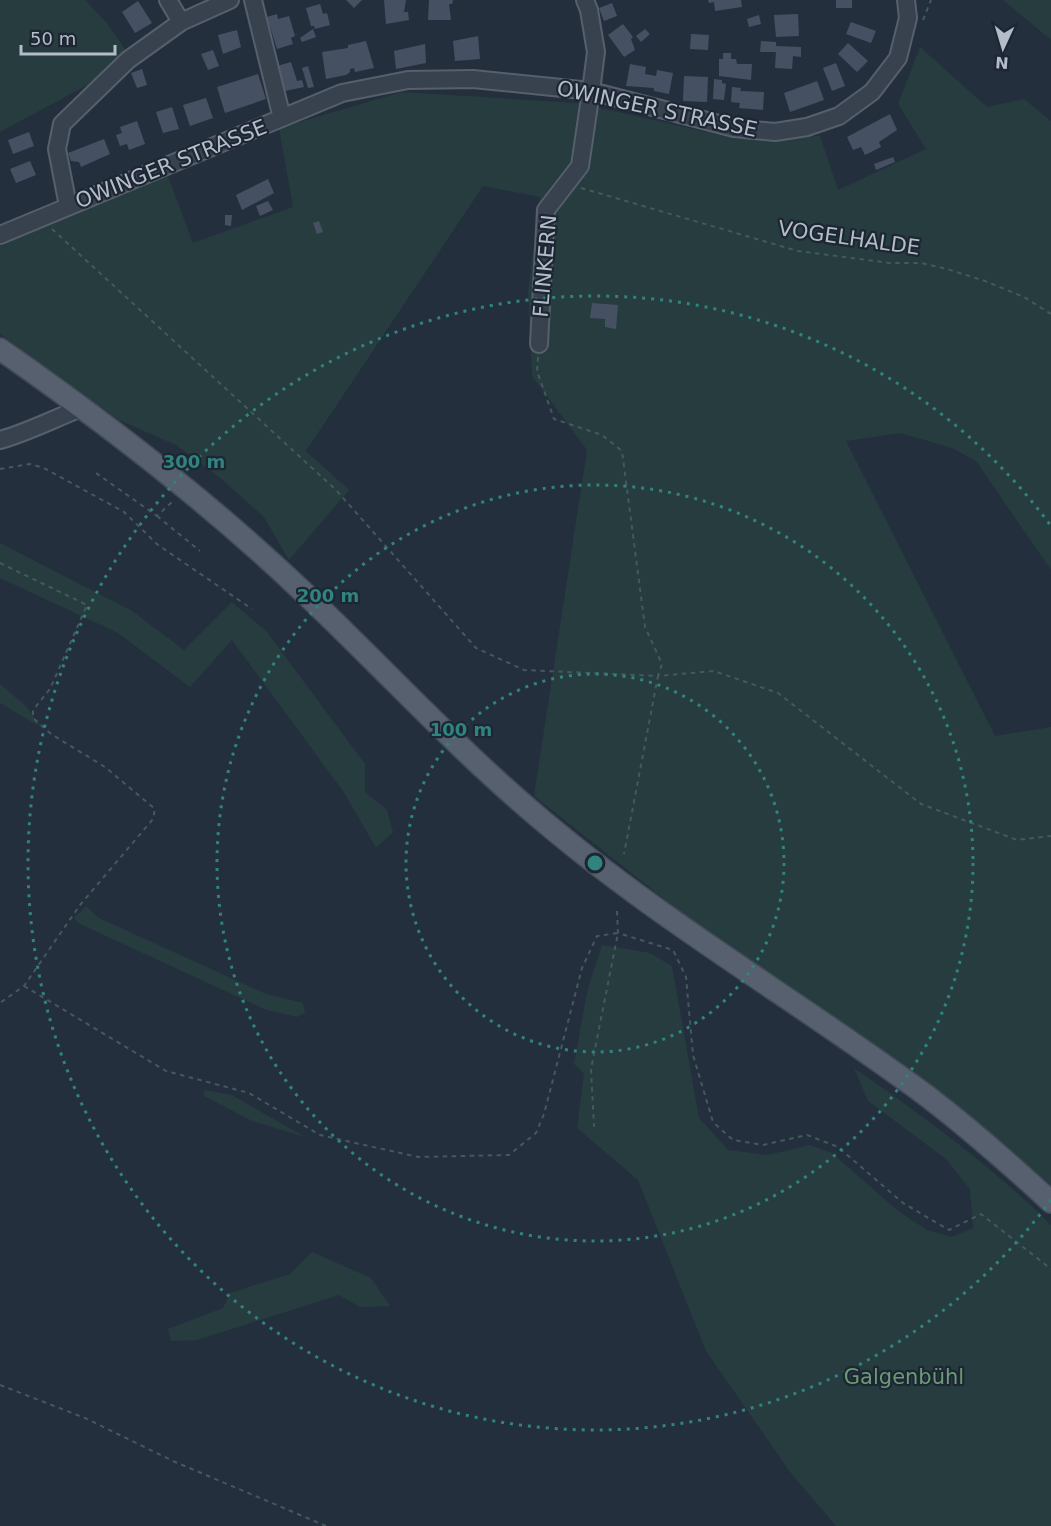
<svg xmlns="http://www.w3.org/2000/svg" width="1051" height="1526" font-family="'DejaVu Sans',sans-serif">
<rect width="100%" height="100%" fill="#242f3e"/>
<path fill="#263c3f" d="M0,0h85l21,22 22,31 -20,21 -108,58z
M1003,0h48v40z
M920,47l67,60 37,-8 27,22v449l-75,-109 -24,-13 -52,-15 -54,8 149,295 56,-9v460l-113,-96 -255,-177 -149,-118 53,-346 -55,-74 -4,-84 12,-95 -57,-11 -177,265 43,39 -60,70 -25,-43 -45,-40 -43,-32 -57,-25 -119,-86v-95l166,-68 27,72 100,-36 -14,-79 123,-36 176,11 160,36 82,-3 18,54 88,-41 -28,-45z
M0,543l132,68 52,39 48,-48 35,30 98,132v28l22,18 6,22 -17,16 -31,-54 -113,-154 -42,47 -72,-54 -118,-55z
M0,684l27,23 14,20 -41,-24z
M86,906l13,12 167,76 37,9 2,10 -8,4 -33,-8 -186,-86 -4,-5z
M602,945l48,8 22,13 27,152 29,32 39,5 43,-10 22,8 66,58 29,19 25,7 21,-9 -3,-39 -24,-30 -78,-58 -14,-33c69,48 138,98 197,157v301h-215l-46,-54 -84,-121 -68,-171 -61,-52 7,-55 -10,-9 13,-72z
M204,1090l28,5 73,42 -53,-16 -48,-25z
M312,1252l59,26 19,28 -30,1 -21,-12 -142,45 -26,1 -3,-12 55,-21 7,-15 60,-19z"/>
<path fill="#455162" d="M346,0h16l-8,8z
M384,0h22l-2,12h4l1,8 -23,4z
M429,0h24l-1,4h-3l2,16h-23z
M708,0h33l1,7 -27,4 -1,-9 -5,1z
M836,0h16v8h-16z
M138,1l14,22 -17,10 -13,-21z
M612,3l5,13 -13,5 -5,-13z
M320,4l3,10 4,-1 3,12 -15,4 -1,-3h-3l-5,-18z
M277,14l1,5 11,-3 6,20 -4,2 2,6 -16,5 -10,-32z
M798,14l1,22 -23,1 -2,-22z
M759,15l2,9 -12,3 -2,-8z
M851,22l25,9 -5,12 -25,-9z
M623,24l10,13 -2,2 4,11 -11,7 -16,-22z
M313,29l3,8 -14,5 -2,-4z
M645,29l5,5 -9,8 -5,-6z
M237,30l4,17 -18,7 -5,-19z
M691,34l18,1 -1,15 -18,-1z
M478,36l2,23 -25,2 -2,-20z
M366,41l8,27 -19,4 -1,-4 -4,1v3l-4,3 -20,4 -4,-27 26,-4v-3z
M761,41l15,1v4l25,1v10l-8,-1 -1,13 -17,-1 1,-16h-16z
M848,43l20,18 -11,11 -19,-18z
M425,44l1,19 -30,6 -2,-18z
M213,50l6,16 -11,4 -7,-16z
M723,53h8v6h5l1,5h15l-1,16 -32,-4v-17h4z
M291,62l6,19 5,-1 2,7 -19,4 -8,-25z
M836,63l9,23 -13,5 -9,-23z
M630,64l16,3 -1,7 11,2 1,-6 16,3 -4,21 -15,-3v-3l-28,-2z
M308,66l6,21 -6,1 -6,-20z
M142,69l5,16 -10,3 -6,-15z
M258,74l8,25 -41,14 -8,-26z
M684,76l24,1 -1,25 -24,-1z
M714,79l8,1v3l4,1 -2,16 -11,-1z
M817,81l7,19 -34,12 -6,-19z
M732,87l9,1 -1,3 24,1 -1,18 -24,-2 1,-5 -9,-1z
M206,98l7,20 -23,8 -7,-21z
M172,107l7,22 -16,4 -7,-21z
M890,114l7,16 -18,12 2,5 -16,8 -4,-8 -8,3 -6,-13z
M137,121l8,23 -16,6 -2,-6 -7,2 -4,-11 6,-2 -2,-6z
M29,132l5,14 -21,8 -5,-14z
M104,139l6,15 -29,13 -2,-5 -8,-1 -3,-8z
M893,157l2,5 -19,8 -2,-6z
M30,161l6,14 -20,8 -6,-14z
M268,179l6,14 -32,17 -6,-15z
M268,201l5,9 -13,6 -4,-10z
M225,215h7l-1,11 -6,-1z
M319,221l4,11 -6,2 -4,-11z
M592,303l26,2 -2,24 -11,-2v-8l-15,-1z"/>
<g fill="none" stroke-linecap="round" stroke-linejoin="round">
<defs>
<path id="minor" d="M168,0l13,22
M253,0l29,118
M68,206l-11,-57 5,-25 66,-64 53,-38 49,-22
M0,235l342,-142 66,-13 65,-1 118,12 143,37 41,4 32,-5 32,-11 33,-24 26,-34 10,-40 -2,-18
M539,344l7,-134 34,-44 11,-75 5,-39 -7,-42 -4,-10
M0,440c29,-8 55,-22 84,-33"/>
<path id="major" d="M0,349c105,73 205,150 298,238 86,81 165,169 257,244 117,97 249,174 372,265 43,33 84,69 124,106"/>
</defs>
<use href="#minor" stroke="#565f6c" stroke-width="20"/>
<use href="#major" stroke="#414a57" stroke-width="24"/>
<path stroke="#44595c" stroke-width="2" stroke-dasharray="4.5 4.5" stroke-linecap="butt" d="M923,20l8,-20
M581,188l217,63 92,12h31l26,6 38,12 39,16 27,17
M52,229l284,261 140,158 48,22 134,6 -34,178
M538,357l-1,14 17,48 48,16 20,16 23,176 17,37 -4,12 56,-5 64,22 143,111 96,36 34,-4
M0,469l30,-5 14,4 80,44 34,33 94,64
M96,473l61,43 16,-15
M157,516l43,35
M0,563l87,42 -37,84 -17,21v8l18,16 54,33 50,42 -2,10 -73,86 -56,81 -24,17
M617,911l1,22 55,17 13,27 7,78 20,67 20,18 30,5 44,-10 31,12 65,56 46,27 32,-16 70,55
M24,986l142,85 83,22 71,42 98,22 91,-2 27,-22 8,-19 38,-146 15,-32 21,-3 -27,136 3,58
M0,1385l85,33 88,43 153,65"/>
<use href="#minor" stroke="#38414e" stroke-width="16"/>
<use href="#major" stroke="#56606e" stroke-width="21"/>
</g>
<g fill="none" stroke="#308480" stroke-width="3" stroke-dasharray="3 6">
<circle cx="595" cy="863" r="189"/>
<circle cx="595" cy="863" r="378"/>
<path d="M1051 1200A567 567 0 1 1 1051 526"/>
</g>
<g text-anchor="middle" dominant-baseline="central" stroke-width="4.5" stroke-linejoin="round" paint-order="stroke">
<g font-size="21" fill="#b4bcc9" stroke="#1d2633">
<text transform="translate(657 109) rotate(12)">OWINGER STRASSE</text>
<text transform="translate(171 164) rotate(-22)">OWINGER STRASSE</text>
<text transform="translate(849 238) rotate(8)">VOGELHALDE</text>
<text transform="translate(545 266) rotate(-85)">FLINKERN</text>
</g>
<g font-size="21" fill="#6b9a76" stroke="#1d2633">
<text x="904" y="1377">Galgenbühl</text>
</g>
</g>
<circle cx="595" cy="863" r="9" fill="#308480" stroke="#1d2633" stroke-width="3"/>
<g font-size="18" text-anchor="middle" font-weight="bold" fill="#308480" stroke="#1d2633" stroke-width="4.5" stroke-linejoin="round" paint-order="stroke">
<text x="194" y="468">300 m</text>
<text x="328" y="602">200 m</text>
<text x="461" y="736">100 m</text>
</g>
<g transform="translate(1003 48) rotate(184)" stroke="#1d2633" stroke-width="4.5" paint-order="stroke">
<path d="M0-4.5L10 22L0 15L-10 22Z" fill="#b4bcc9"/>
<text y="-9" font-size="16" font-weight="bold" text-anchor="middle" fill="#b4bcc9">N</text>
</g>
<path d="M21 45v9h94v-9" fill="none" stroke="#b4bcc9" stroke-width="3"/>
<text x="30" y="45" font-size="18" fill="#b4bcc9" stroke="#1d2633" stroke-width="4.5" paint-order="stroke">50 m</text>
</svg>
